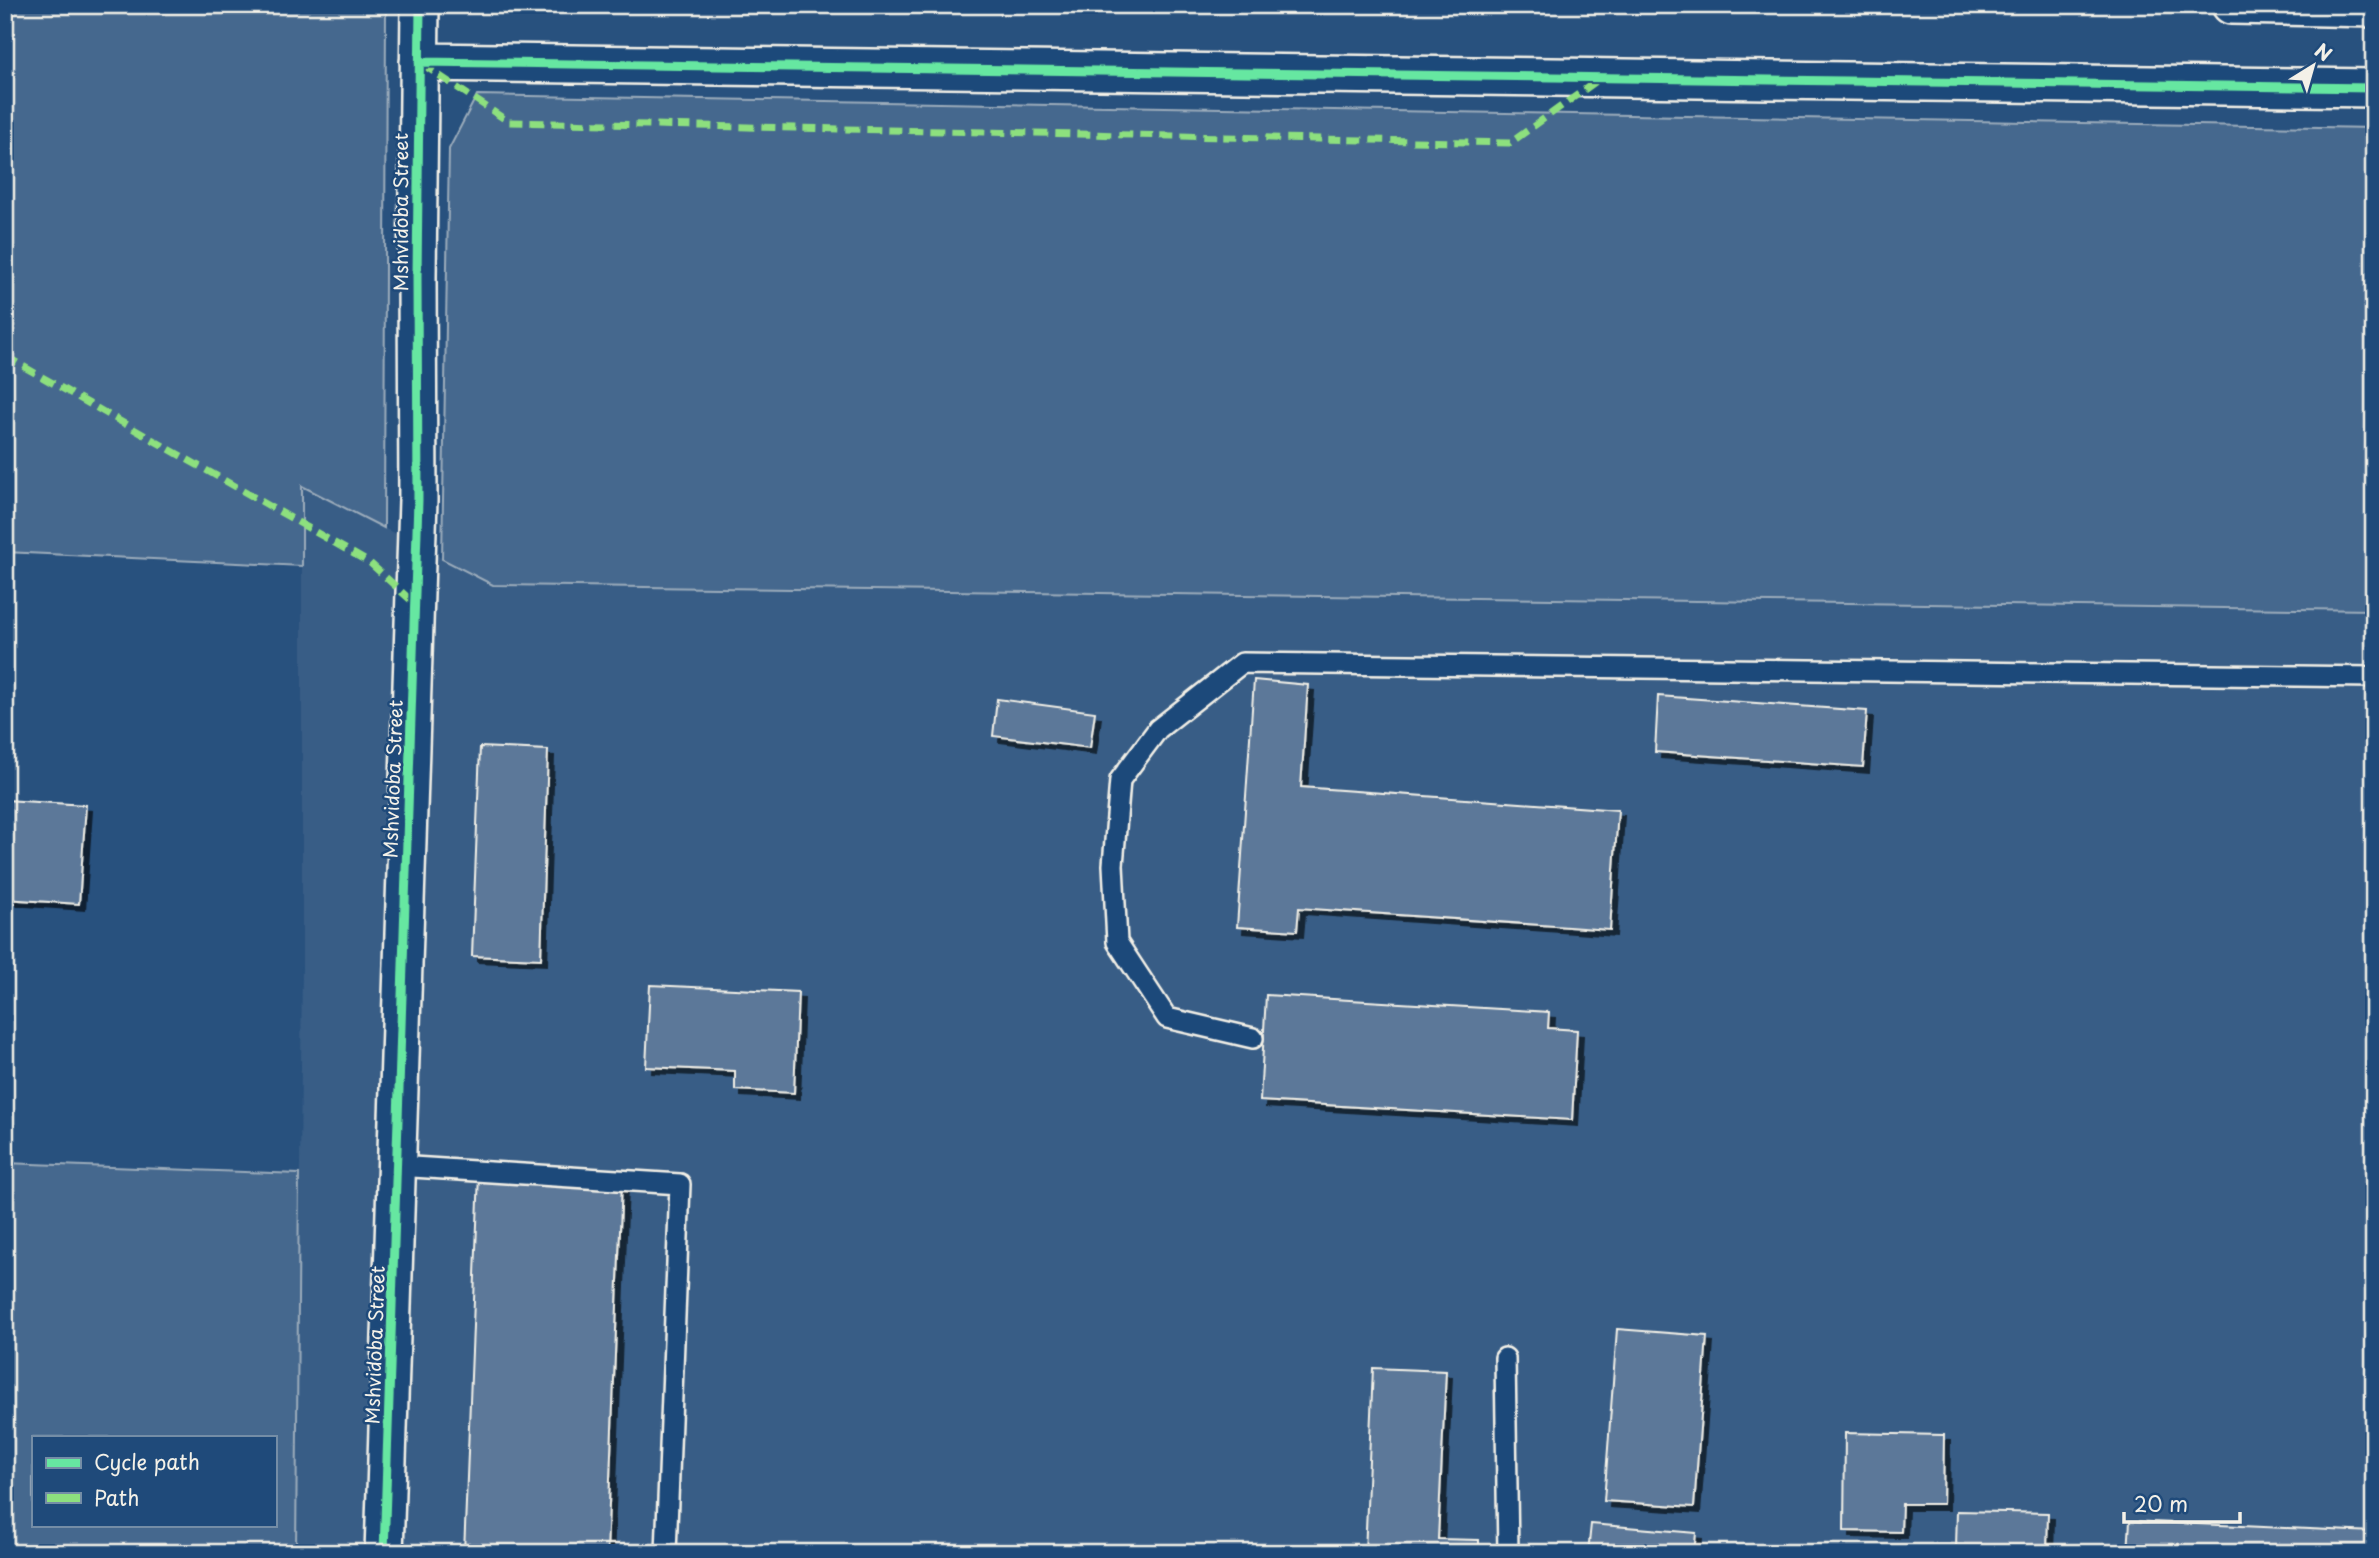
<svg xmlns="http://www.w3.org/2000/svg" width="2379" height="1558" font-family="'Playpen Sans',sans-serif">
<defs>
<filter id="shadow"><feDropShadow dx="6" dy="6" stdDeviation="0" flood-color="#0009"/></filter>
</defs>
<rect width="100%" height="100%" fill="#28517e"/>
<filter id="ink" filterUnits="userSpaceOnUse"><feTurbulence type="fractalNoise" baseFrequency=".0143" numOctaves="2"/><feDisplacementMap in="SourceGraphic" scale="14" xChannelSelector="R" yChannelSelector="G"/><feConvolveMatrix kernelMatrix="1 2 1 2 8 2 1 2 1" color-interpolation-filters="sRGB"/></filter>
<g filter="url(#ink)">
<path fill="#375d86" d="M302,485l191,100 1881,25v943h-2078l6,-588z"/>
<path fill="#45688e" stroke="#9cacbb" stroke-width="2" fill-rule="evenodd" d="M5,5h381l-2,523 -82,-42v80l-297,-14z
M477,95l1897,33v482l-1881,-25 -51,-26 7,-410z
M5,1163l294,11 -3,379h-291zM33,1437h242v88h-242z"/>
<path fill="#5b7899" stroke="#f4f1e8" stroke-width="2" filter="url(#shadow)" d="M1254,680l54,5 -7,102 317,23 -8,120 -311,-22 -2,23 -60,-4z
M1658,696l209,15 -4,56 -208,-15z
M997,699l98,13 -5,36 -97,-12z
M480,747l68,3 -7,209 -69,-3z
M5,800l81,5 -7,99 -74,-5z
M650,985l148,7 -4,101 -59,-3v-19l-89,-4z
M1266,995l283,17 -1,16 29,2 -5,90 -312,-19z
M479,1174l143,7 -15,372h-143z
M1617,1329l90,7 -13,171 -90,-6z
M1373,1368l73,3 -8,168 41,1v13h-114z
M1845,1433l99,2 -1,69h-41l-1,28 -57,-1z
M1957,1511l91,2 -1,36 -91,-2z
M2130,1521l244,11v21h-246z
M1591,1524l105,9 -2,20h-106z"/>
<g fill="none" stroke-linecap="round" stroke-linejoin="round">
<defs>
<path id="lane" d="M1253,1038l-86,-20 -50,-76 -4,-77 7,-85 38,-51 84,-66 1132,14
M397,1166l283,18 -14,369
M1505,1358l3,195"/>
<path id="street" d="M2231,5l143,3
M419,62l1955,26
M384,1553l34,-1053 -1,-223 3,-272"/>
</defs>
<use href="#lane" stroke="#f4f1e8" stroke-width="24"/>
<use href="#street" stroke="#f4f1e8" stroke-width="42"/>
<use href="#lane" stroke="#1f4a7a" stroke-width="19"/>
<use href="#street" stroke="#1f4a7a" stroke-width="37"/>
<path stroke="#8de07e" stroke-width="7" stroke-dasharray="14 7" stroke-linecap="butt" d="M422,64l87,58 1001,21 88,-63
M5,356l365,207 45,41"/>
<defs>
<path id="cycleway" d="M419,62l1955,26
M384,1553l34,-1053 -1,-223 3,-272"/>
</defs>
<use href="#cycleway" stroke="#1f4a7a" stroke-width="13"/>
<use href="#cycleway" stroke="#66e7a1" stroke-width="9"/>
</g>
</g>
<g text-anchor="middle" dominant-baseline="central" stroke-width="5" stroke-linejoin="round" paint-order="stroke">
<g font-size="19" fill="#f4f1e8" stroke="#1f4a7a">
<text transform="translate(400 212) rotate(-90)">Mshvidoba Street</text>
<text transform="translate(392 779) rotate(-88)">Mshvidoba Street</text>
<text transform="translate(374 1345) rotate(-88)">Mshvidoba Street</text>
</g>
</g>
<rect width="2379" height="1558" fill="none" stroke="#1f4a7a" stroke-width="28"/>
<rect x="14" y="14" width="2351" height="1530" fill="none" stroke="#f4f1e8" stroke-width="2.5" filter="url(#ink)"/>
<rect x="32" y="1436" width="245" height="91" fill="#1f4a7a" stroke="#748da6" stroke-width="2"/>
<rect x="46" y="1458" width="35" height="10" fill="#66e7a1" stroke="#748da6" stroke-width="2"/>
<text x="94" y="1470" font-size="21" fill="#f4f1e8">Cycle path</text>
<rect x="46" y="1493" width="35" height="10" fill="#8de07e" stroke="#748da6" stroke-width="2"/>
<text x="94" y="1506" font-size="21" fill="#f4f1e8">Path</text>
<g transform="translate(2313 66) rotate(37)" stroke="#1f4a7a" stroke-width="5" paint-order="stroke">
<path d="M0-5L12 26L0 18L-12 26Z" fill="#f4f1e8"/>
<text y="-10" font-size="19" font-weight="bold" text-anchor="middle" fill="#f4f1e8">N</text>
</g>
<path d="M2124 1512v10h116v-10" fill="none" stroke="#f4f1e8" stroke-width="3.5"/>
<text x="2134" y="1512" font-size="21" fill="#f4f1e8" stroke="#1f4a7a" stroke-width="5" paint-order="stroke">20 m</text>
</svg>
